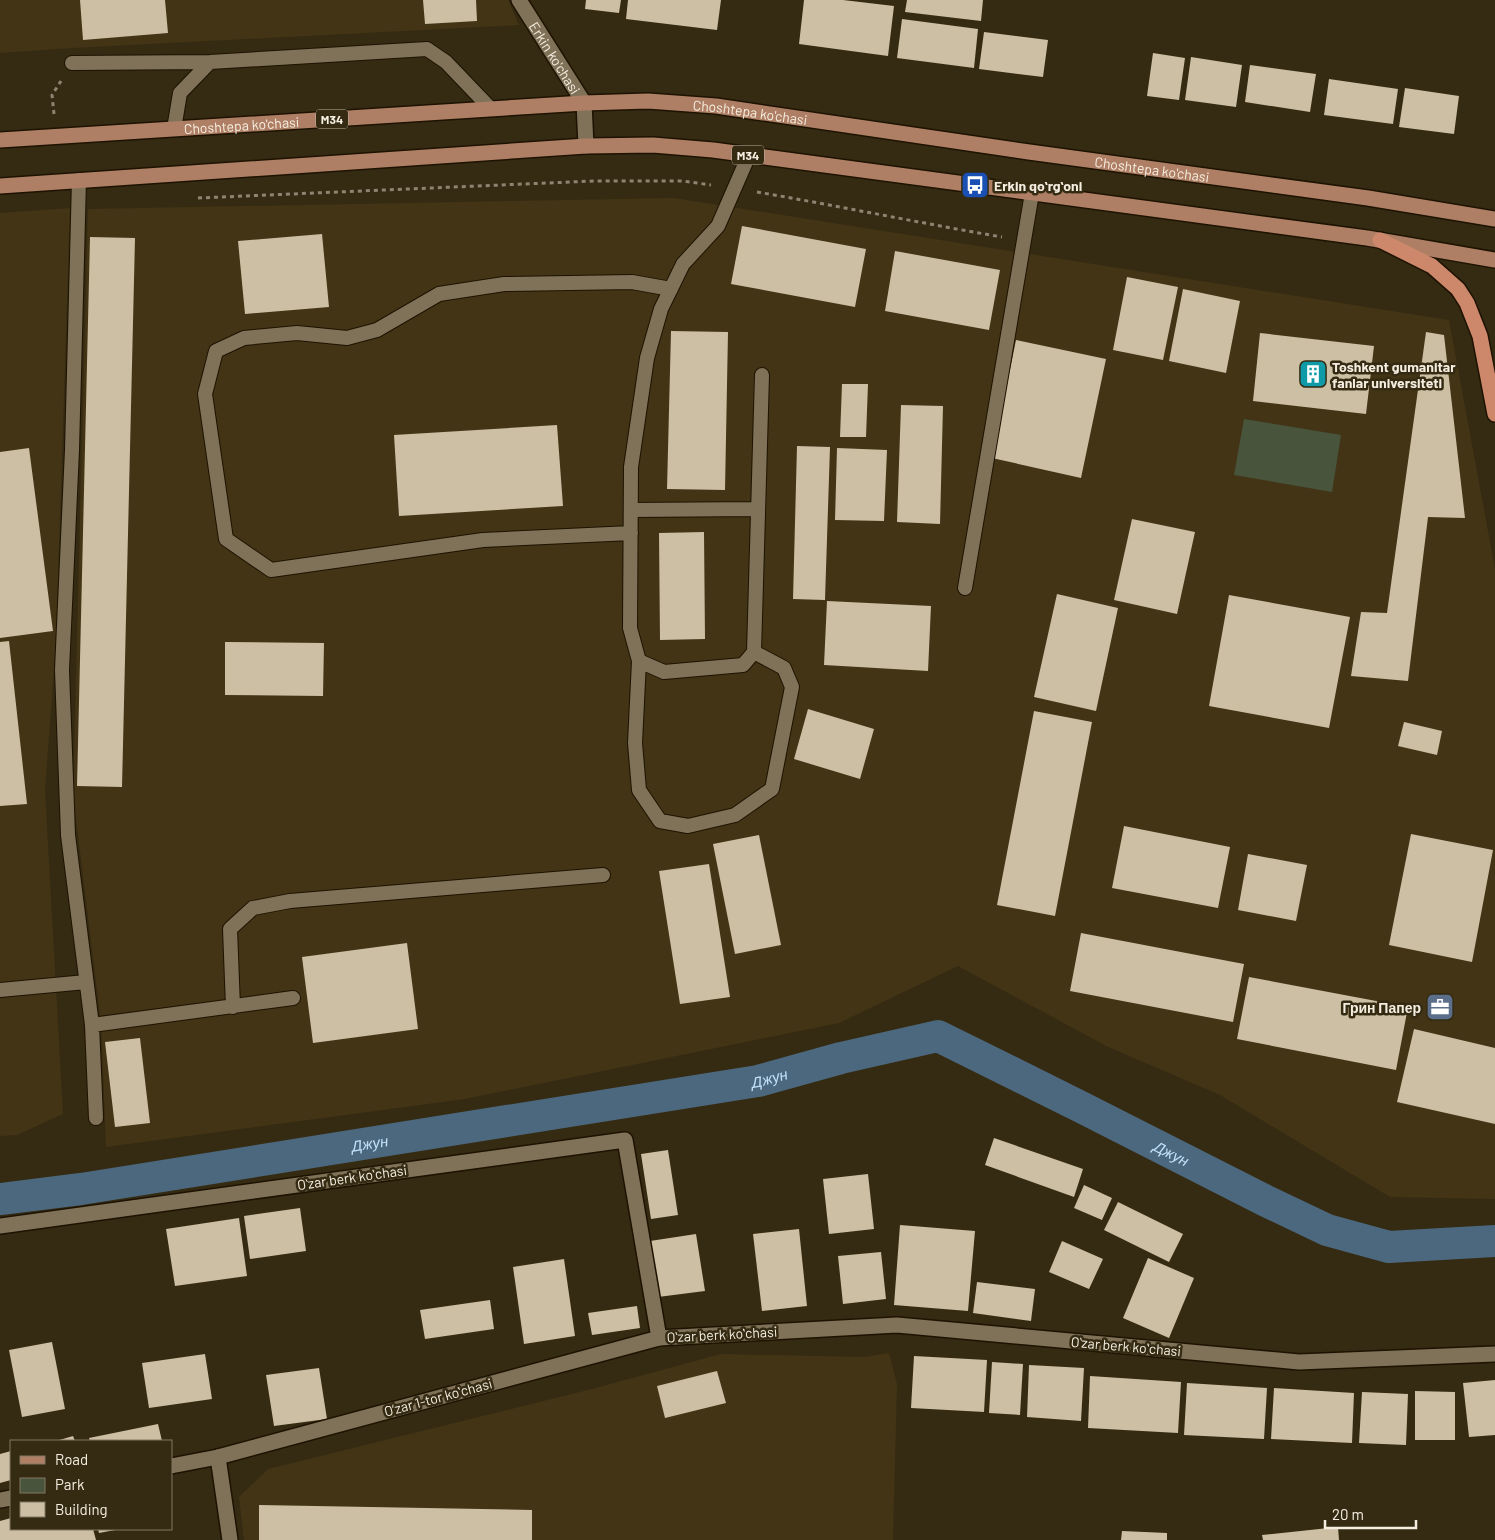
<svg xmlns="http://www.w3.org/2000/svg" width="1495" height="1540" font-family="Barlow,sans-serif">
<rect width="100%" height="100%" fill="#352b13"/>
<path fill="#423415" d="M0,0h508l11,25 -447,23 -72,5z
M674,198l775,122 46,249v630l-105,-2 -170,-102 -114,-49 -148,-80 -119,57 -374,76 -359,48 -5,-124 -28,-229 15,-585z
M70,208l-14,435 -11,147 18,324 -46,21 -17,1v-923z
M889,1353l8,31 -4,156h-649l-5,-43 29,-28 320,-79 133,-36 143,3z"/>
<path fill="#48543c" d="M1244,419l97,16 -9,57 -98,-17z"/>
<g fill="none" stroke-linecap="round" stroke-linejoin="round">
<path stroke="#4c687e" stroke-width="32" id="s1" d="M0,1199l81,-10 677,-108 83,-23 97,-22 145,72 183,93 61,29 62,17 106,-6"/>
</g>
<path fill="#ccbfa3" d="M80,0h85l3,33 -85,7z
M423,0h53l1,21 -52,3z
M586,0h35l-2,13 -34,-4z
M628,0h93l-4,30 -91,-11z
M804,0h39l51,6 -6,50 -89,-12z
M907,0h76l-2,21 -76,-9z
M902,19l76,10 -4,39 -77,-10z
M984,32l64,8 -5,37 -64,-8z
M1153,53l32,5 -6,42 -32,-4z
M1191,57l51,8 -6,42 -51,-7z
M1250,65l66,9 -6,38 -65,-10z
M1329,79l69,10 -5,35 -69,-9z
M1405,88l54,8 -5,38 -55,-7z
M742,226l124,23 -11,58 -124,-23z
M322,234l7,73 -84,7 -7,-73z
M90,237l45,1 -13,549 -45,-1z
M895,251l105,19 -11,60 -104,-19z
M1127,277l51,10 -15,73 -50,-10z
M1183,289l57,12 -14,72 -57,-12z
M671,331l57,1 -3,158 -58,-1z
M1426,332l18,3 21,183 -37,-1 -20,164 -57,-5 10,-64 26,1z
M1260,333l114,13 -8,68 -113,-13z
M1016,340l90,19 -25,119 -89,-20z
M842,384h26l-2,53h-26z
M901,405l42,1 -3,118 -43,-2z
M557,425l6,81 -164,10 -5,-81z
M797,446l33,1 -5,153 -32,-1z
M29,448l24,183 -53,7v-186z
M837,448l50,2 -3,71 -49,-1z
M1132,519l63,13 -18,82 -63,-14z
M704,532l1,107 -45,1 -1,-107z
M1057,594l61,14 -22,103 -62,-14z
M1229,595l121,22 -21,111 -120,-22z
M827,601l104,5 -3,65 -104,-6z
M9,641l18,163 -27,2v-164z
M225,642l99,1 -1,53 -98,-1z
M808,709l66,20 -14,50 -66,-20z
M1034,711l58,11 -37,194 -58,-11z
M1404,722l38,9 -5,24 -39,-9z
M1124,826l106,21 -12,61 -106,-20z
M1411,834l82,16 -21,112 -83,-17z
M759,835l22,110 -46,9 -22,-110z
M1248,854l59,11 -11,56 -58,-11z
M709,864l21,133 -50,7 -21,-133z
M1081,933l163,31 -11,58 -163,-31z
M407,943l11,86 -105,14 -11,-86z
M1249,977l159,30 -12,63 -159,-31z
M1414,1029l81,19v76l-98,-22z
M140,1038l10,85 -35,4 -10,-85z
M994,1138l89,31 -9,28 -89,-32z
M668,1150l10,65 -27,4 -10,-65z
M868,1174l6,55 -45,5 -6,-55z
M1084,1185l28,13 -10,22 -28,-12z
M1118,1202l65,32 -14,28 -65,-32z
M300,1208l6,43 -56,8 -6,-43z
M239,1218l8,58 -72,10 -9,-57z
M900,1225l75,6 -7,80 -74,-6z
M799,1229l8,77 -45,5 -9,-77z
M696,1234l9,57 -47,6 -8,-56z
M1062,1241l41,18 -14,30 -40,-17z
M881,1252l5,47 -43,5 -5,-48z
M1148,1258l46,20 -25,60 -46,-20z
M564,1259l11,77 -51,8 -11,-77z
M977,1282l58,7 -4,32 -58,-8z
M490,1300l4,29 -69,10 -5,-29z
M637,1306l3,22 -48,7 -4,-22z
M52,1342l13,67 -43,8 -13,-67z
M205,1354l7,45 -63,9 -7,-45z
M914,1356l73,4 -3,52 -73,-4z
M992,1362l31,2 -3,51 -31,-2z
M1029,1365l55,3 -3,53 -54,-4z
M319,1368l8,51 -53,7 -8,-51z
M717,1371l9,32 -61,15 -8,-32z
M1090,1376l91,6 -3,51 -90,-5z
M1495,1380v55l-26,2 -6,-54z
M1187,1383l80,5 -3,51 -80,-4z
M1274,1388l80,5 -2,50 -81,-4z
M1415,1391l40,1v48h-40z
M1362,1392l46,2 -2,51 -47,-2z
M158,1424l4,17h-72l-1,-3z
M73,1436l2,5h-19z
M11,1451v29l-11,3v-29z
M259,1505l273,5v30h-273z
M11,1518v11h82l3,11h-96v-19z
M1338,1527l1,13h-76l-1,-5z
M98,1529h16l1,1 -16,3z
M1122,1531l45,2v7h-46z"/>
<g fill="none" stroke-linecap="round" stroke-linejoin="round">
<defs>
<path id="lane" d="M72,63l138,-1 217,-13 19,13 44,46
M174,129l6,-36 30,-31
M749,155l-31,71 -35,38 -22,45 -14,49 -16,109 -1,161 9,33 25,11 79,-7 11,-13 8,-277
M79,180l-7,270 -10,220 6,165 24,190 4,93
M631,510l127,-1
M631,533l-148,7 -212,30 -45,-31 -21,-145 11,-43 28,-13 53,-5 50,5 30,-8 62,-36 65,-10 128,-2 39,7
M965,588l67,-395
M639,661l-4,82 4,47 21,31 28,5 47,-11 37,-26 20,-102 -8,-19 -30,-16
M0,990l86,-8
M233,1007l-3,-78 23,-21 37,-7 313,-26
M92,1025l201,-27"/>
<g id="street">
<path id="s2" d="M519,0l65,103 2,43"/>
<path d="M0,1226l625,-86 34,198"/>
<path d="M218,1457l12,83"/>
<path d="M171,1466l47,-9 441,-119 238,-13 402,37 196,-8"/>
<path d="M0,1500l11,-2"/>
</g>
<g id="primary">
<path id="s3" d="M0,140l584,-37 64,-2 68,5 313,46 339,46 127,21"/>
<path d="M0,186l586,-40 67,-1 60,5 654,88 128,22"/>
</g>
<path id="highway" d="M1380,240l52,26 26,23 9,14 13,33 15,78"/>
</defs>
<use href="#lane" stroke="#1d1300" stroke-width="16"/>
<use href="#street" stroke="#1d1300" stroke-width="18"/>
<use href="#primary" stroke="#1d1300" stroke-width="18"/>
<use href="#highway" stroke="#1d1300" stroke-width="18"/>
<path stroke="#8d8471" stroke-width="3" stroke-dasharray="4 4" stroke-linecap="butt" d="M54,114l-2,-19 9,-14
M757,192c82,14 163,31 245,45
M198,198l396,-17h89l28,4"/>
<use href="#lane" stroke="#7f7259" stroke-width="14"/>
<use href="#street" stroke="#7f7259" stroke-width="15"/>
<use href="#primary" stroke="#ae7f64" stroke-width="15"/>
<use href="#highway" stroke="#cd886c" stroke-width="15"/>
</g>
<defs>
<symbol id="bus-square" viewBox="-11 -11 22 22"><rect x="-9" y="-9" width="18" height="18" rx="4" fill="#1a4fb4" stroke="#352b13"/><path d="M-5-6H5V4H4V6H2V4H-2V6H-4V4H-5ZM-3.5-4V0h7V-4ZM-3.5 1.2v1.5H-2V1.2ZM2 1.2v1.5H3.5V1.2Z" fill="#fff"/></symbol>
<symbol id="building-square" viewBox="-11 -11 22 22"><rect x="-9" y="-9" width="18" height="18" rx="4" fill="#0f9aa8" stroke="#352b13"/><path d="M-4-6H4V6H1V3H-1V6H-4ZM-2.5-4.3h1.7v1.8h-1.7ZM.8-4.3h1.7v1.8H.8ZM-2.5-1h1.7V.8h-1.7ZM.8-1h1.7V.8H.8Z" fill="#fff"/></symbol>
<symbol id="office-square" viewBox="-11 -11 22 22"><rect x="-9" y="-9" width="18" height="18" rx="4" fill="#5c6f8a" stroke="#352b13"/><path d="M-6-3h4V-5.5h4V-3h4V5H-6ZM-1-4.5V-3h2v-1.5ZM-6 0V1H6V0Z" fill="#fff"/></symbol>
</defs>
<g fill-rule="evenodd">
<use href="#bus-square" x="959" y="169" width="32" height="32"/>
<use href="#building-square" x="1297" y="358" width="32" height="32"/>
<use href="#office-square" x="1424" y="991" width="32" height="32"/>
</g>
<g text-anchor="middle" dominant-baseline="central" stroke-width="5" stroke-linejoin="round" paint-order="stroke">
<g fill="#352b13" stroke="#bbb4a2" stroke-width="1">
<rect x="316" y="109.5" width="32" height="19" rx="4"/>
<rect x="732" y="145.5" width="32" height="19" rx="4"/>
</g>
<g font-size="12" font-weight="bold" fill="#f5eee0">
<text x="332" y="119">M34</text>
<text x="748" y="155">M34</text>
</g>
<g font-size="14" fill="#f5eee0" stroke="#352b13">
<text stroke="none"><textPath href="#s2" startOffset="68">Erkin ko'chasi</textPath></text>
<text stroke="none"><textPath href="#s3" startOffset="752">Choshtepa ko'chasi</textPath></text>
<text stroke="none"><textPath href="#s3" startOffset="242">Choshtepa ko'chasi</textPath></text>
<text stroke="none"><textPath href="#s3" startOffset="1158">Choshtepa ko'chasi</textPath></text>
<text transform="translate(352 1177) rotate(-8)">Oʻzar berk koʻchasi</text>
<text transform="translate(722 1334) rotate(-3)">Oʻzar berk koʻchasi</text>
<text transform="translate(1126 1346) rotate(5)">Oʻzar berk koʻchasi</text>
<text transform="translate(438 1397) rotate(-15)">O‘zar 1-tor koʻchasi</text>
</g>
<g font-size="14" font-weight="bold" fill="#f5eee0" stroke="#352b13" text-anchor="start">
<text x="994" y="185">Erkin qoʻrgʻoni</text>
<text x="1332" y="366">Toshkent gumanitar<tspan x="1332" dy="16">fanlar universiteti</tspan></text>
<text x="1421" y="1007" text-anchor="end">Грин Папер</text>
</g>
<g font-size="15" font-style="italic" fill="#c1e0f8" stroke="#352b13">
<text stroke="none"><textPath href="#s1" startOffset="779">Джун</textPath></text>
<text stroke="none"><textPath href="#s1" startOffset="374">Джун</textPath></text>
<text stroke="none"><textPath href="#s1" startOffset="1214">Джун</textPath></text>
</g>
</g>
<rect x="10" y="1440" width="162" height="90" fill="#352b13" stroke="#827965"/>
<rect x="20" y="1456" width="25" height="8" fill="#ae7f64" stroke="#827965"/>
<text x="55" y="1465" font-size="15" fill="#f5eee0">Road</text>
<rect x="20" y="1478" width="25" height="15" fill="#48543c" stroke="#827965"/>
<text x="55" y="1490" font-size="15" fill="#f5eee0">Park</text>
<rect x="20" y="1502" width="25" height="15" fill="#ccbfa3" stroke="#827965"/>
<text x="55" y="1515" font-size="15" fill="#f5eee0">Building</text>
<path d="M1325 1520v8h91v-8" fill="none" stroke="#f5eee0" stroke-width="2.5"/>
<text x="1332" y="1520" font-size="15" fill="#f5eee0" stroke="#352b13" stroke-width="4" paint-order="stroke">20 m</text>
</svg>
